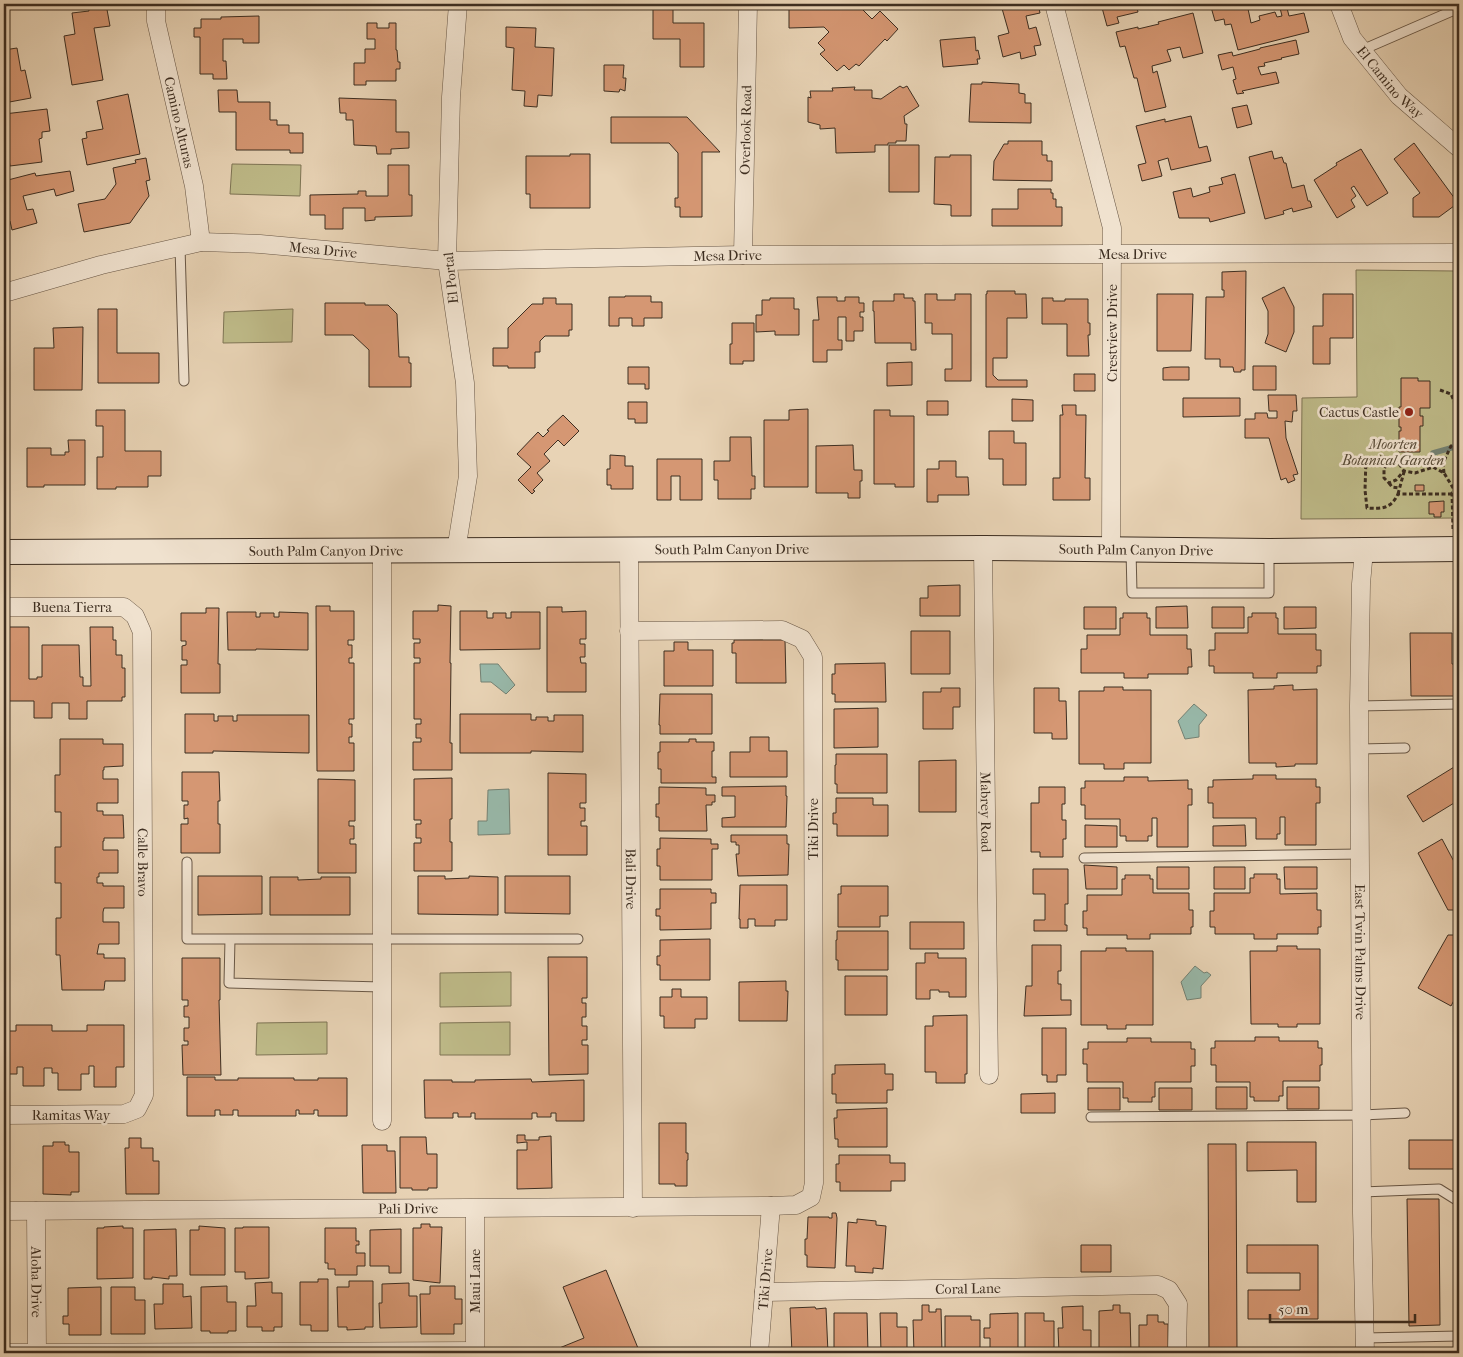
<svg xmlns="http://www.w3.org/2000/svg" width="1463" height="1357" font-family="'IM FELL French Canon',serif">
<rect width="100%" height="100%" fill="#e8d3b5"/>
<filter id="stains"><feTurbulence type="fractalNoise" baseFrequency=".004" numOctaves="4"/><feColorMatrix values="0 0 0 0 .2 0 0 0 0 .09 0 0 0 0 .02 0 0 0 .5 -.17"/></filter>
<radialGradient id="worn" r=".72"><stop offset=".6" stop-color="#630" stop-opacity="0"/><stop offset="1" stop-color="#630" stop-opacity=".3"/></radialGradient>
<path fill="#beba88" stroke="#7e7454" d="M232,164l69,1 -1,31 -70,-2z
M1356,270l100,1 3,2v245l-158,1 1,-121 55,-1z
M293,309l-1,33 -69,1 1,-31z
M511,972v34l-71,1v-34z
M327,1022v32l-71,1 1,-32z
M510,1022v33h-70v-32z"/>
<path fill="#98b8a9" stroke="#748173" d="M498,664l17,21 -9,9 -15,-12h-10l-1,-18z
M1194,704l13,11 -8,10v12l-14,2 -7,-18z
M509,789l1,45 -32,1v-14h9l1,-31z
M1195,966l9,7 3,-1 4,3 -10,11v12l-14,2 -6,-18z"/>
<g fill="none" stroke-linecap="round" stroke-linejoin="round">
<path stroke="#748173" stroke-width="5.5" d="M1433,453l25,-7"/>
</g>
<path fill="#d59773" stroke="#3d2e21" d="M88,4h18l4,22 -16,2 9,52 -31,5 -8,-49 11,-2 -3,-21 17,-2z
M280,4h20v4l-21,-3z
M508,4h79v4h-79z
M653,4h20v19h31v44h-24v-28h-27z
M789,4h61l4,3 3,-3 15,15 8,-8 18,18 -11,12 -2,-2 -26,27 -3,-2 -7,6 -5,-5 -7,6 -17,-17 5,-4 -7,-7 11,-11 -5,-5 -35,1z
M1007,4h31l2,9 -14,3 3,13 7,-2 5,18 -7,1 2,9 -15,4 -1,-7 -17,5 -5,-21 11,-3 -8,-28z
M1101,4h35l2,8 -21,5 2,6 -12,3z
M1223,4h24l4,19 9,-3 -1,-4 16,-4 2,5 5,-1 -3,-12h7l3,12 15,-3 5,19 -71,18 -7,-26 -6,1 -1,-6 -9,2 -4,-14z
M1193,13l10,40 -20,5 -3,-11 -13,3 4,11 -19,5 1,7 4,-2 9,36 -21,5 -8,-34h-3l-9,-32 -5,1 -4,-15 22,-5v2l21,-5 -1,-2z
M259,16v27h-16v-4h-20v22h3l1,18h-14v-5h-13v-37h-6v-9h7v-9h20v-2z
M367,23h10v5h12v-5h7v27h1l1,12h2v7h-4v12h-30v4h-12v-22h11v-14h10v-10h-8z
M506,27l30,1 -1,19 19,1 -2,48 -14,-1 -1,12 -13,-1 1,-15 -13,-1 2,-42 -8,-1z
M975,37l1,14 2,-1 2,9h-3l1,5 -35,3 -3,-27z
M1296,40l3,14 -18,4 1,1 -18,4 1,3 -7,1 3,8 15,-3 3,11 -37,8 2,2 -7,1 -4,-14 3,-1 -3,-12 -11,3 -4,-15 14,-3 1,4 27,-7v-1z
M17,48l4,23 4,-1 6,28 -27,5v-53z
M604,65h20l-1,13h3l-1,13 -5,-2 -1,3 -15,-1z
M982,82l37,2v9l6,1v9h6v20l-62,-1 2,-38h11z
M900,86l3,2 4,-2 12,20 -15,10 1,8h2l-1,17h-10v2h-8v2h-13v7l-39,1 -1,-25 -15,1v-4l-12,-3v-25l3,1 -1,-7h23l-1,-3 23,-1 -1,3h18v8l9,1z
M218,90h19l1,12h32v18h7v5h12v8h14v20h-13v-3h-54v-38h-17z
M128,94l12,60 -53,11 -5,-26 5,-1 -1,-6 17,-3 -6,-28z
M339,98l57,2v32h13v16l-18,1v5h-14l-1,-8 -22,-1 -1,-25h-7v-7h-6z
M1247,105l5,19 -15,4 -5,-20z
M47,109l3,22 -8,1v6l-3,1 3,23 -32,4 -2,-14 -4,1v-39z
M1191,116l8,32 8,-2 4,15 -40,9 -3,-12 -10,3 4,15 -20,5 -4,-16 8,-2 -10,-37 29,-7v3z
M611,117h76l33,35h-18v65h-22v-10h-5v-9h3v-45l-9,-10h-58z
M1008,141h34v14h5v6h5v20l-59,-1 1,-19 10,-17h4z
M1414,143l44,60 -19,14h-26v-19l7,-5 -26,-34z
M889,145h30v47h-30z
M1361,149l27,44 -21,13 -13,-20 -3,2 5,8 -5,4 4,7 -18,11 -23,-38 23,-15 -1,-2z
M1272,151l2,8 8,-2 2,6h2l6,25 12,-3 4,16h2l2,6 -19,5 -1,-4 -9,3 1,3 -19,5 -16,-62z
M570,154h20v54h-60v-14h-4v-38h44z
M950,155h21v61h-20v-11l-17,-1 1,-47h15z
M146,158l4,22 -4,1 3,15 -19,27 -46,9 -6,-28 27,-5 11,-15 -3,-16 23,-5 -1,-3z
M388,165h21v30h3v21l-37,1v3l-10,1v-13h-22v21h-18v-14h-15v-20l48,-1v-3h8v5h22z
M70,171l4,20 -18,5 -2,-7 -31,7 4,14 6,-1 4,14 -25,7 -2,-9 -6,2v-42l31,-8 1,3z
M1235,174l10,39 -35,9 -1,-4h-30l-6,-26 18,-4 2,9 17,-5 -1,-5 14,-3 -2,-6z
M1018,189h33v4h2v6h3v8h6v19h-70v-17h26z
M1246,271l-1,99h-4v2h-7l-1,-5h-13v-8h-15l1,-62h18v-7h-2v-18z
M1284,287l10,20v25l-8,20 -21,-9 3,-9v-23l-6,-13z
M987,291h28v3h11l1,24h-20v40h-14v17l5,5h29v7h-41v-93h1z
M894,294h10v4h9v3h2l1,49h-5v-7h-36l-1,-32h-1v-10h21z
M925,294h12v6h18v-6h16v87h-26v-12h7v-35h-20v-11h-7z
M1157,294h36l-2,57h-34z
M1323,294h30v44h-23v26h-17v-38h10z
M625,296h26v6h11v16h-18v8h-12v-8h-13v8h-10v-29h16z
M817,297h20v4h8v-4h14v6h5v9h-4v5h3v14h-9v10h-8v-24h-8v23h4v10h-15v12h-14v-42h6z
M543,298h13v6h16v26h-3v6h-24l-5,5v11h-5v16h-27v-2h-15v-18h15v-20l24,-24h11z
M770,298h24v11h5v26h-24v-4l-19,1v-17h6v-15h8z
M1042,298h11v3h12v-2h23v24h2v12h-2l1,21h-22v-32h-25z
M325,303h40v2h23l9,9 2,43h10v6h2v24h-42v-37l-16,-15h-28z
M98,309h19v44h42v30h-61z
M732,323h22v38h-11v3h-13v-20h2z
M83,327l-1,63h-48v-42h20l-1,-20z
M4,357h3l1,129h-4z
M912,362v23l-25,1v-23z
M1253,366h23v24h-23z
M628,367h21v22h-4v-5h-17z
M1171,367h18v13h-26v-12z
M1074,374h21v17h-21z
M1401,378h17v3h12v27h-10v8h3v10h-3v26h-21v-21h2v-4h-2v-20h2z
M1268,395h28l1,16h-4l-1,11 -7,-1 1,17 12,36 -5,1 2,5 -7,3 -2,-5 -5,2 -12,-42h-24v-19h10v-6h12l1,5h9v-7h-8z
M1183,398h57v18l-57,1z
M1012,399l21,1v21h-21z
M927,401h21v14h-21z
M628,402h19v21h-12v-4h-7z
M1062,405h14v10h10l-1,63h5v22h-37v-22h7v-63h3z
M808,409v78h-44v-67h25v-10z
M96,410h29v41h36v25h-13v11h-32v2h-19v-32h6v-31h-7z
M874,410h16v6h24v71h-19v-3h-21z
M563,415l16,16 -15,15 -6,-6 -14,14 6,7 -13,12 6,7 -10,10 2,1 -3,3 -14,-14 13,-13 -14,-13 21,-22 5,5 6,-6 -2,-1z
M989,431h25v12h12v42h-23v-26h-14z
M730,437h21l1,39h3v13h-4v10h-33v-19h-4v-19h16z
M68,440h17v45h-41v2h-17v-39h24v7h14v-3h4z
M853,445l1,25h8v11h-2v17h-12v-5h-32v-47z
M610,455l15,1v10h8v23h-22v-4h-4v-16h3z
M657,459h45v41h-22v-24h-9v24h-14z
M939,461h17v16h12l1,18h-31v7h-11v-33h12z
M1415,485h9v6h-9z
M1444,501v11h-3v5h-7v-3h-5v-12z
M960,585v31h-40v-18h8v-12z
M438,605l13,1 -1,57h1l-1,80h2v27h-39v-28h8v-4h-5v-14h5v-5h-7v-56h6v-5h-6v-15h6v-4h-7v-28h25z
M316,606h14v5h24v29h-6v5h4v13h-3v5h5v56h-5v5h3v13h-3v6h5v28h-37z
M1187,606l1,22h-32v-21z
M547,607h15v5l24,-1v28h-6v5h5v13h-5l1,6h5v29h-39z
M1084,607h32v22h-32z
M1212,607h32v21h-32z
M1284,607h32v21l-32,1z
M206,608h13l-1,56h2v29h-39v-28h6v-5h-5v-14l4,-1v-4h-5v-28h25z
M460,611h27v7h6v-5h13v5h5v-6h29v37l-80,1z
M227,612h29v5h4v-4h14v4h5v-5l29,1v37l-52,-1v1h-28z
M1123,613h24v5h3v17h37v14h4l1,18h-4v7h-40v4h-24v-5h-43v-24h6v-14h33v-17h3z
M1252,613h24v5h2v16h38v16h5v16h-4v7h-40v5h-24v-5h-39v-7h-5v-16h6v-17h33v-16h4z
M6,627h23v52h8v-2h5v-32h37l1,32h3v9h8l-1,-59h23v13h3v15h6v13h3v29h-3v4h-35v18h-18v-16h-17v15h-18v-17h-30v-60h2z
M911,631h39v43h-39z
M1410,633h42v31h7v32h-48z
M734,640h51l1,43h-50v-30h-4v-10h2z
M674,642h14v8h25v36h-49v-35h10z
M885,663l1,39h-51v-8h-3v-20h3v-10z
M1293,685v5l24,-1v75h-22v2l-19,1v-4h-27l-1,-73 26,-1v-3z
M1104,687h19v3h28v73h-27v6h-20v-5h-25v-73h25z
M941,688h19v19h-7v22h-30v-37h18z
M1034,688h25v13h7l1,38h-15v-6h-18z
M660,694h52v40h-52v-9h-1z
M878,708v39l-44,1v-39z
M185,714h29v7h4v-5h15v5h4v-6h72v38l-96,-2v2h-28z
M460,714h71v6h5v-3h12v4h6v-6h29v37l-52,-1v2h-71z
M750,737h19v14h18v26h-57v-25h20z
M60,739h43v5h20v22l-19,1v3h-1v9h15v24h-21v8h6v4h20l1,23h-20v3h-1v9h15v23h-19v4h-2v6h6v3h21v22h-20l-1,4v10h16v22h-20l-2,10h7v4h21v23h-20l-1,9h-42l-2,-35h-4v-37h5v-35h-6v-36h6v-35h-6v-37h5z
M689,739h7v3h18v9h-2v26h4v6h-55v-14h-3v-17h2v-10h29z
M836,754h51v39h-50v-9h-2v-19h1z
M956,760v52h-37v-51z
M1459,764v36l-36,22 -16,-26z
M182,772h37l1,29h-2v23h2v29h-39v-29h7v-6l-4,1v-14h4v-4h-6z
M548,773l38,1v29h-6v5h5v13h-4v5h6v29h-39z
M1253,775h23v4h40v8h4v16h-4v42h-31v-28h-5v17h-3v5h-21v-21h-43v-15h-5v-16h5v-7l40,-1z
M1124,777h24v4l40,-1v9h4v16h-4v42h-31v-29h-5v18h-4v5h-22v-5h-6v-17h-35v-14h-4v-17h4v-7h39z
M452,778v41h-2v23h2v29h-38v-28h7v-5h-5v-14h5v-4h-7v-41z
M318,779l37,1v41h-6v5h5v13h-4v5h6v29h-38z
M786,786v10h1l-1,31h-64v-9l13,-1v-21h-13v-9z
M659,787l47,1v7h9v7h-3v3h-6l1,26h-48v-14h-3v-13h3z
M1039,787h26v17h-3v16h4v19h-3v18h-23v-5h-9v-49h8z
M836,798h37v7h15v31h-51v-12h-4v-11h3z
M1085,825l32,1v21h-32z
M1245,825l1,21h-33v-20z
M731,835h56v9h2l-1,31 -50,1 -2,-22h3v-9h-3v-3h-5z
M660,838l51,1v5h7v5h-6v31h-52v-14h-3v-17h3z
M1442,839l17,32v39h-11l-30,-57z
M1084,865l33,2v22h-31z
M1157,867h32v22h-32z
M1214,867h31v22h-31z
M1284,867h33v22h-32z
M1033,869h35v35h-3v21h2v6h-33v-11h11v-26h-12z
M1254,874h23v5h3v15l37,-1v17h4v17h-3v7h-41v5h-23v-5h-39v-7h-5v-16h4v-18h36v-15h4z
M1125,875h25v4h3v14h36v17h4v17h-2v7h-41v5h-23v-4h-40v-7h-4v-17h4v-16h35v-16h3z
M198,876h64v38l-64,1z
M418,876h27v3l24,-1v-2l29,1v38l-80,-1z
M505,876h65v38l-65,-1z
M270,877h28v3l23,-1v-2h29v38h-80z
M740,885h47v35h-12v6h-20v-7h-7v9h-8v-9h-1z
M841,886h47v30h-8v11h-42v-33h3z
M660,889h51v4h5v10h-5v26l-51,1v-14h-4v-7h4z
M910,922h54v27h-54z
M837,931h51v39h-50v-10h-2v-20h1z
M1448,935h11v56l-8,15 -33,-18z
M710,939v41h-50v-15h-3v-9h3v-16z
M1032,945h29v26h-3v13h3v16h10v15l-47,1 2,-30h6z
M1277,946h20v3h23v75h-23v3h-19v-3h-27l-1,-73h27z
M1106,948h20v3h27v74h-27v4h-19v-4h-26v-74h25z
M925,953h13v5h28v39h-17v-5h-10v-2h-9v9h-14v-36h9z
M548,957h39v41h-5v5h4v14h-4v9h5v14h-5v5h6v29l-39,1z
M182,958h38v42h-1l2,75h-38l-1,-30h6v-4h-4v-13h5v-11h-5v-11h4v-6h-6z
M845,976h42v39h-42z
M786,981v10h2l-1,30h-48v-39z
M672,989h9v8h26v22h-12v9h-31v-12h-4v-19h12z
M967,1015v59h-2v9h-29v-11h-11v-46h8v-10z
M16,1025h36v6h35v-6h37v42h-8v20h-22v-21h-5v8h-8v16h-23v-17h-6v-5h-8v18h-21v-19h-6v7h-8v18h-5v-61h12z
M1042,1028h24v47h-9v7h-10v-7h-5z
M1255,1037h24v4h39v7h4v17h-2v16h-37v15h-4v5h-25v-4h-4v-15h-34v-17h-5v-17h4v-7h40z
M1127,1038h24v4h40v7h4v17h-4v16h-36v15h-3v5h-24v-4h-5v-16h-36v-18h-4v-15h5v-7h39z
M885,1064v10h8v16h-6v13h-51v-9h-4v-20h3v-9z
M187,1077h28v3h23v-2h56v2h24v-2h29v38h-29v-6h-4v4h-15v-4h-3v6h-58v-6h-5v5h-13v-5h-5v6h-28z
M531,1079l1,3 52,-2v41h-28v-8h-5v4h-14v-4h-5v6h-57v-6h-4v4h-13v-4h-5v5h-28l-1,-38h28v2h23v-2z
M1216,1087h31v22h-31z
M1287,1087h32v22h-32z
M1088,1088h32v22h-32z
M1159,1088h33v22h-33z
M1055,1093v20h-34v-19z
M887,1108v39h-49v-8h-3l-1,-21h3v-8z
M659,1123h27v30h2v7h-1v26h-12v-2h-16z
M517,1135h8v5h14v-3l12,-1 1,52 -35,1v-39h10v-8l-10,1z
M400,1137h26l1,17h10v34h-9v2h-16v-2h-12z
M129,1138h12v10h12v13h6v33h-33l-1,-46h4z
M1409,1140h50v29h-50z
M53,1142h12v3h4v7h10v40h-8v3l-28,-1v-48h10z
M1247,1142h69v60h-19v-32l-50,1z
M1208,1144h28l1,209h-28z
M362,1145h25v6h8l1,42h-33z
M839,1155h51v8h15v18h-14v10h-51v-9h-4v-18h3z
M1407,1199h32l1,126 -31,1z
M832,1213h4l1,5 -2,50 -28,-1v-12h-2v-16h2l1,-22h21v1h3z
M857,1219l19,2v4l10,1 -3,43 -10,-1v5l-18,-1v-6h-9l2,-44 9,1z
M421,1224h9v3h12l-2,56 -27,-3v-52h8z
M123,1226v2h10v50l-36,1v-51h7v-1z
M199,1226l26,2v47h-35v-45h9z
M243,1227h26v51l-24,1v-7h-10v-44h8z
M325,1228h31v13h3v4h-3v8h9v13h-8v9h-22v-6h-7v-6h-3z
M176,1229l1,47h-8v3l-17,-2v2h-8v-49z
M401,1229v44h-12v-7h-19v-36z
M1081,1245h30v27h-30z
M1247,1245h71v74h-70v-29h52v-17h-53z
M606,1270l34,83h-93l37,-15 -21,-51z
M318,1279h10v52h-17v-6h-11v-43h18z
M349,1281h24v46h-8v2l-18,1v-3h-9l-1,-40h12z
M272,1282v11h10v34h-8v4h-12v-4h-15v-21h9l-1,-23z
M409,1283v13h8v31l-37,1 -1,-25h3v-19z
M163,1284h20v13l8,-1 1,32 -37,1 -1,-25h9z
M227,1286v16h9v29h-8v2h-18v-2h-9v-44z
M430,1286h25v13h7v25h-8v10h-33l-1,-40h10z
M101,1287v48h-32v-11h-6v-8h5v-28z
M111,1287h24v13h10v34h-34z
M922,1305h7v7h7v-3h5l1,44h-28l-1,-33h9z
M1113,1305h7v8h10l1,40h-32v-42l14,-1z
M1083,1306v24h8v23h-32l-1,-25h5l-1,-21z
M815,1307l1,2 10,-1 2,45h-36l-2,-45z
M834,1313h33l1,40h-34z
M880,1313h17v14h10v26h-26z
M1018,1313v40h-33h5v-15h-6v-10h6v-14z
M1025,1313h19v8h10v32h-29z
M1147,1315h11v7h6v2h4v29h-29v-28h8z
M945,1316h26v4h9v33h-35z"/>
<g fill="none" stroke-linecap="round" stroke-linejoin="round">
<defs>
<path id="lane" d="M1362,50l97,-42
M180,247l4,134
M1131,550l1,43h137v-42
M1359,706l100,-2
M1360,749l45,-1
M1084,858l277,-4
M187,862v77h391
M230,939l-1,44 153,4
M1091,1117l271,-2 43,-2
M1362,1192l77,-3 16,10h4
M1365,1338l94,-2"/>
<g id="street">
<path id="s1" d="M156,4v17l38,165 7,56"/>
<path d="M1054,4l58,224 -1,321"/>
<path id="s2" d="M1339,4l13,34 47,58 60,52"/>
<path id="s3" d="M743,255l5,-251"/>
<path id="s4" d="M4,293l97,-28 100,-23 59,2 187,17 296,-6 716,-2"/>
<path id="s5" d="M983,548l6,527"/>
<path id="s6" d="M629,550l4,658"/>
<path id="s7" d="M1364,550l-3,34 -2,122 3,507 3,140"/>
<path d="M456,551l12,-75 -3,-93 -18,-122 4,-164 7,-93"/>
<path id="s8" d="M4,607h120l11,9 7,16 2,463 -7,14 -13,5 -120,1"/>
<path d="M382,1121v-570"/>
<path d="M475,1209v144"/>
<path id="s9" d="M4,1211l767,-5 25,-1 15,-8 3,-14 -1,-526 -11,-18 -20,-9 -153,1"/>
<path id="s10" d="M36,1211l1,142"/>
<path id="s11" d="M764,1292l394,-7 11,5 9,14 -1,49"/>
<path d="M4,1353l471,-2"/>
<path id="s12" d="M759,1353l12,-147"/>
</g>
<g id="secondary">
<path id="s13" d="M4,552l979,-4 286,3 190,-2"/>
</g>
</defs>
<use href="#lane" stroke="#685746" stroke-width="11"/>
<use href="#street" stroke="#685746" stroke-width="19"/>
<use href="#secondary" stroke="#3d2e21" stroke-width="26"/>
<path stroke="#3d2e21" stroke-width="3" stroke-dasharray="4 2.5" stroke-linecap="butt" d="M1440,390l11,4 6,14h2
M1390,459l-6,10v9l5,5 7,-3 8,-9
M1444,473l-1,-10 8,-17 3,-1 5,1
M1389,483l3,4 7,1
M1398,494l6,-22
M1452,494h-54c-7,15 -17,15 -31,14l-2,-18 1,-31 18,-2 13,4 7,10 11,2 18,-6 11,6 11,18
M1453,529l-1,-36 7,-3"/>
<use href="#lane" stroke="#f0e2cf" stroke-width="9"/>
<use href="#street" stroke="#f0e2cf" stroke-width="18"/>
<use href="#secondary" stroke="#f0e2cf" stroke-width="24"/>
</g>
<circle fill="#8f2418" stroke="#f0e2cf" stroke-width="2" cx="1409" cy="412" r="5"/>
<g text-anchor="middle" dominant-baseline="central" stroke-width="5" stroke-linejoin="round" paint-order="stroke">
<g font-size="14" fill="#3d2e21" stroke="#f0e2cf">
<text stroke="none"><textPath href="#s2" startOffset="95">El Camino Way</textPath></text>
<text stroke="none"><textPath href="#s1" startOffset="121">Camino Alturas</textPath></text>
<text stroke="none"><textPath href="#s3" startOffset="125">Overlook Road</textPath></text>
<text stroke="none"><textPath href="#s4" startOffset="326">Mesa Drive</textPath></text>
<text stroke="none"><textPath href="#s4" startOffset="1136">Mesa Drive</textPath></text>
<text stroke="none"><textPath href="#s4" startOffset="731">Mesa Drive</textPath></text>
<text transform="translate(451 278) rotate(-96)">El Portal</text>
<text transform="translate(1112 333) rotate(-90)">Crestview Drive</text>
<text stroke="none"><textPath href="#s13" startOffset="728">South Palm Canyon Drive</textPath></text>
<text stroke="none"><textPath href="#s13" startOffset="1132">South Palm Canyon Drive</textPath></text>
<text stroke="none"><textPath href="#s13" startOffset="322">South Palm Canyon Drive</textPath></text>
<text stroke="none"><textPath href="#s8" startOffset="68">Buena Tierra</textPath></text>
<text stroke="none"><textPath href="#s5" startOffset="264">Mabrey Road</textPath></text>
<text transform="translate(813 829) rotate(-90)">Tiki Drive</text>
<text stroke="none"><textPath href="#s8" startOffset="382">Calle Bravo</textPath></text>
<text stroke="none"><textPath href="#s6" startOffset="329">Bali Drive</textPath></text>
<text stroke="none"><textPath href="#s7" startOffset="402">East Twin Palms Drive</textPath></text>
<text x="71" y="1115">Ramitas Way</text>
<text stroke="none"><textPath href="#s9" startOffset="404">Pali Drive</textPath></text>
<text stroke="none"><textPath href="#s12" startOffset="74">Tiki Drive</textPath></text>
<text transform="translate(475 1281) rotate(-90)">Maui Lane</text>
<text stroke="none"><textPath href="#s10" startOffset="71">Aloha Drive</textPath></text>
<text stroke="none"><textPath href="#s11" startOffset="204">Coral Lane</textPath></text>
</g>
<g font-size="14" fill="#3d2e21" stroke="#f0e2cf" text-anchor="end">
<text x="1399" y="412">Cactus Castle</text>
</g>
<g font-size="14" font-style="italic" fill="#574a36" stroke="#f0e2cf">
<text x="1393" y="444">Moorten<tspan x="1393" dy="16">Botanical Garden</tspan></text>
</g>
</g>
<rect width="1463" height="1357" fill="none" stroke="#e8d3b5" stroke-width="20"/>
<rect x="5" y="5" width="1453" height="1347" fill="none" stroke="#3d2e21" stroke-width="2.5"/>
<rect x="10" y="10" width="1443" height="1337" fill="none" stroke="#3d2e21"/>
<path d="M1270 1314v8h145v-8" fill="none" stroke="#3d2e21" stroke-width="2.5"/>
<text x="1278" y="1314" font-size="15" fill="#3d2e21" stroke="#f0e2cf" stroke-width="4" paint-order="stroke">50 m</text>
<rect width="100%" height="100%" filter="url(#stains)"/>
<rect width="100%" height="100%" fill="url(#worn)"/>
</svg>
